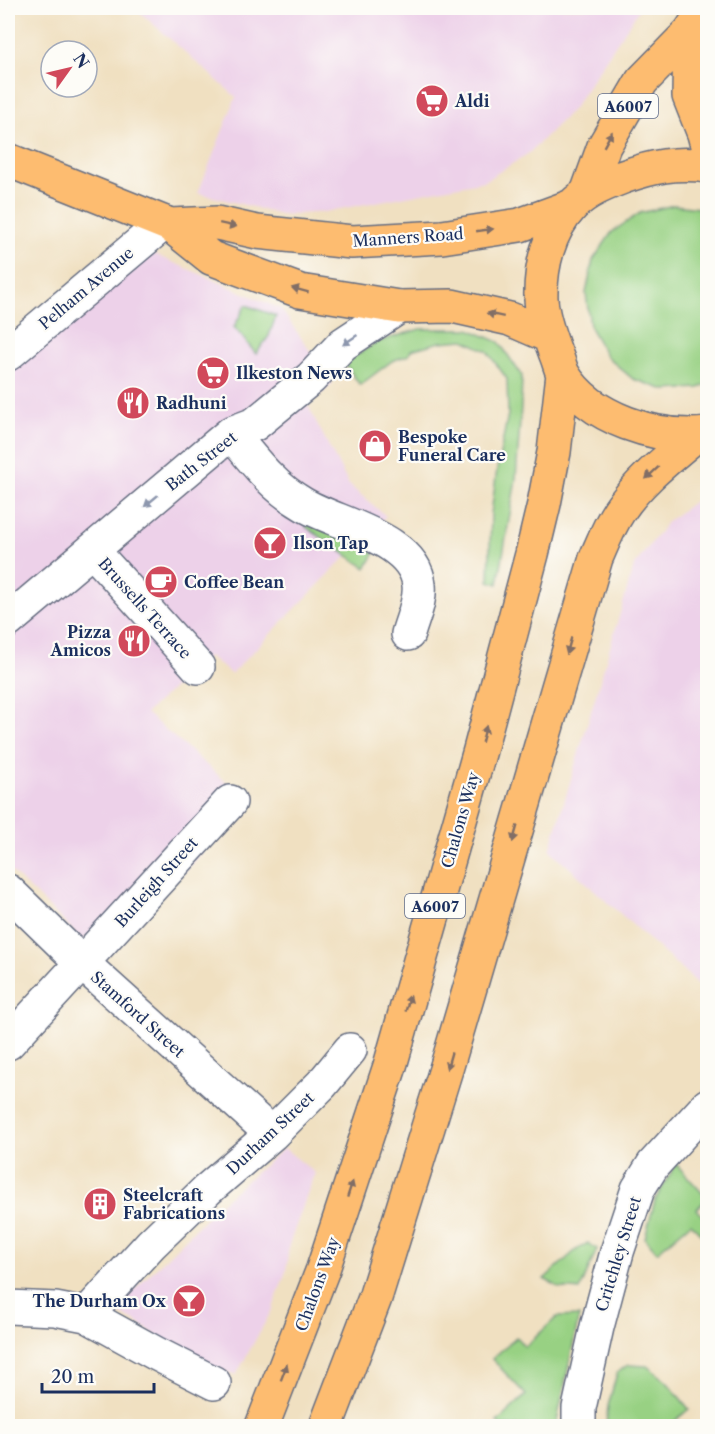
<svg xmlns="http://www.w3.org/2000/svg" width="715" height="1434" font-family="'Libre Caslon Text',serif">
<rect width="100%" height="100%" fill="#fdfcf7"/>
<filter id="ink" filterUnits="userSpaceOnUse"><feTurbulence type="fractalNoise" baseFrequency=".0167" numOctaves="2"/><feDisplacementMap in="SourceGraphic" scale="12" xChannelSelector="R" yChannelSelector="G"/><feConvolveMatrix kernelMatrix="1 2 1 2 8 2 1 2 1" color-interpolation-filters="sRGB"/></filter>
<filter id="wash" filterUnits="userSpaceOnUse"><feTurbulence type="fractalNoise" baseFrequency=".008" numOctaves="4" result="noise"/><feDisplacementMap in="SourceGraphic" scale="24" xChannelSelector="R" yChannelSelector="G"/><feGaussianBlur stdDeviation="1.35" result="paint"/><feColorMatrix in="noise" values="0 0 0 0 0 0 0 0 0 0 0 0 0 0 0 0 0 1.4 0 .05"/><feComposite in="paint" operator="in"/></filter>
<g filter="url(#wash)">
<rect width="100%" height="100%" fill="#f0e0c1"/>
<path fill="#edd1e9" d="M135,8h505l-68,102 -43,43 -44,28 -161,31 -40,3 -86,-22 38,-96z
M144,250l137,59 52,75 -26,20 42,81 37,31 -155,158 -22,-18 -63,57 101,87 -61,70 -103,70 -75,-72v-505z
M707,492v500l-157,-142 84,-284 34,-45z
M284,1148l31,25 -26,72 -3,26 -13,37 -37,67 -29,-10 -35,-19 -37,-25 -22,-10 109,-109z"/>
<path fill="#98d183" stroke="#5a8070" stroke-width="1.5" d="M674,205l33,4 1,175 -9,4 -34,2 -32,-11 -26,-22 -17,-30 -4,-34 7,-33 19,-28 28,-19z
M246,305l30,11 -7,20 -13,18 -22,-27z
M420,329h49l30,13 23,34 -1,31 -5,72 -18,105 -9,-3 2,-67 6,-45 11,-55 -1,-35 -20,-28 -23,-11 -24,2 -29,8 -2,5 -17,6 -32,24 -16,-22 33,-21z
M309,522l66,31 -9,15 -60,-41z
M676,1164l31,34 -10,11 10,12v20l-16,-18 -34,29 -12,-14 10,-38z
M588,1243l9,6 -17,41 -20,-2 -16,-9 32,-29z
M579,1316l-23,110h-55l-4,-4 29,-27 -34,-36 24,-22 9,10 32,-30z
M628,1365l19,1 20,16 22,27 -20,17h-63l2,-20 9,-33z"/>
</g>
<g filter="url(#ink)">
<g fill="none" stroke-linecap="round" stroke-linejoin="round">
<defs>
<path id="minor" d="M8,354l156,-131
M231,433c22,27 42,54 72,71 33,20 112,34 116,81 2,16 -7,34 -11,49
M92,550l106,117
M8,621l223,-188 24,-9 56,-46 32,-34 56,-37
M8,891l74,72 190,171
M8,1043l222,-241
M8,1307l47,2 31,6 69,38 59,30
M86,1315l65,-71 56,-54 65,-56 50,-50 28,-34
M579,1426v-18l18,-81 20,-75 21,-63 15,-24 55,-60"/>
<path id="major" d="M690,32l-1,64 15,38 4,15
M8,160l162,65 41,33 89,33 99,16 53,-1 58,13 39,17
M708,166c-33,-4 -54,0 -85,11 -18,7 -38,15 -51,29 -23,24 -32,61 -31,93 1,18 8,37 14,53 3,7 5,15 8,22 27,45 95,66 145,60
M587,193l17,-47 38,-65 48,-49 16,-24
M170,225l47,-2 40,9 95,10 90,-5 78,-12 52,-19
M262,1426l61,-157 67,-203 90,-316 52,-196 12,-50 10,-52 9,-78
M326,1426l49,-128 72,-232 149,-508c7,-16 13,-32 23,-47 20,-30 50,-53 77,-76"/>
</defs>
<use href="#minor" stroke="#666d81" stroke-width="36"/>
<use href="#major" stroke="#666d81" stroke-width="36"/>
<use href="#minor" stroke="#fff" stroke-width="33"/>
<use href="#major" stroke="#fdbc70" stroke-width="33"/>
</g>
<defs><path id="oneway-solid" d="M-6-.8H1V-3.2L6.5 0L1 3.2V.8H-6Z" transform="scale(1.5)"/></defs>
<g fill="#816e66">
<use href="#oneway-solid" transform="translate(608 139) rotate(-61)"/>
<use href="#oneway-solid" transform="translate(228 225) rotate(12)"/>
<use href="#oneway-solid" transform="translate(485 230) rotate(-8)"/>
<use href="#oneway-solid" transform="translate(300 290) rotate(-165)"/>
<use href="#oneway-solid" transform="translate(495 315) rotate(-168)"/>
<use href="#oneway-solid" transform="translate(652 473) rotate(137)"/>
<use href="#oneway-solid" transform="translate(569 646) rotate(106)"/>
<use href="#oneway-solid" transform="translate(484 734) rotate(-75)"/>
<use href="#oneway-solid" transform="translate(515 834) rotate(106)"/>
<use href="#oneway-solid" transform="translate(408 1003) rotate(-74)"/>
<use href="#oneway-solid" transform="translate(449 1061) rotate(106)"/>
<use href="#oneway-solid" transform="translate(350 1189) rotate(-72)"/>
<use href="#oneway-solid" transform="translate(284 1372) rotate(-69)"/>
</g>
<g fill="#8d97ae">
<use href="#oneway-solid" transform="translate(350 340) rotate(146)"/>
<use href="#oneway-solid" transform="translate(151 501) rotate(140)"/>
</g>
</g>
<defs>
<symbol id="supermarket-disc" viewBox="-11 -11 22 22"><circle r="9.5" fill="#d1495b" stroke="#fdfcf7"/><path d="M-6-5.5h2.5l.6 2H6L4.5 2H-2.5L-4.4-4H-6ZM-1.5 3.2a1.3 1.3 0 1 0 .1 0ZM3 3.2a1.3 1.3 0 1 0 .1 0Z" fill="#fff"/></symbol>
<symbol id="restaurant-disc" viewBox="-11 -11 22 22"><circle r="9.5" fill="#d1495b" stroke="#fdfcf7"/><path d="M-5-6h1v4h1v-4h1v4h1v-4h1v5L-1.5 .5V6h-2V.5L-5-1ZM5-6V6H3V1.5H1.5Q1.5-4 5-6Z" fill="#fff"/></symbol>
<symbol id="shop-disc" viewBox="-11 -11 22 22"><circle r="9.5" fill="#d1495b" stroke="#fdfcf7"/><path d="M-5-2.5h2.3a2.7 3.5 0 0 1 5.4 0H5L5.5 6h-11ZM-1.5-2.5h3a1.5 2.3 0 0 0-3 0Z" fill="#fff"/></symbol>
<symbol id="bar-disc" viewBox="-11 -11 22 22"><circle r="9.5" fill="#d1495b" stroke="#fdfcf7"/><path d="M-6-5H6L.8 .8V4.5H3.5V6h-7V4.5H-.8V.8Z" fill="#fff"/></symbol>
<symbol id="cafe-disc" viewBox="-11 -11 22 22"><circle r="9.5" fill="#d1495b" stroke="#fdfcf7"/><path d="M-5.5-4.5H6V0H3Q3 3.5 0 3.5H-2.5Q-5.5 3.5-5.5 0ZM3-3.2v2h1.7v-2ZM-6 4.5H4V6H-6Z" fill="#fff"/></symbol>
<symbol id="building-disc" viewBox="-11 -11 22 22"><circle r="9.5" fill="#d1495b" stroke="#fdfcf7"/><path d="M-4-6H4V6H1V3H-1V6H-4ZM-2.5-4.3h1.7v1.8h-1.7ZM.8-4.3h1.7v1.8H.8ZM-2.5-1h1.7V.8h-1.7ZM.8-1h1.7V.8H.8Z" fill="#fff"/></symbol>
</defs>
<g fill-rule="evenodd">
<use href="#supermarket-disc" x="413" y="82" width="38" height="38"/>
<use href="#supermarket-disc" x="194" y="354" width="38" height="38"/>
<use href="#restaurant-disc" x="114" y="384" width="38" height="38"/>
<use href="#shop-disc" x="356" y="427" width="38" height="38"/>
<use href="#bar-disc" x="251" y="524" width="38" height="38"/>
<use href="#cafe-disc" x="142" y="563" width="38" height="38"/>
<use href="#restaurant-disc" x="115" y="622" width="38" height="38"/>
<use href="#building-disc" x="81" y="1185" width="38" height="38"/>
<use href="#bar-disc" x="170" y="1282" width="38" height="38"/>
</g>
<g text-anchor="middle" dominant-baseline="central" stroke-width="4.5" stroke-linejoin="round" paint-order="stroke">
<g fill="#fdfcf7" stroke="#5f6c8c" stroke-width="1.5">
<rect x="598" y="94" width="60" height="24" rx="4.5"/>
<rect x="405" y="894" width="60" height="24" rx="4.5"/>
</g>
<g font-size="15" font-weight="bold" fill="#1b2f5e">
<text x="628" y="106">A6007</text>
<text x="435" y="906">A6007</text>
</g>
<g font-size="16" font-weight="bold" fill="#1b2f5e" stroke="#fdfcf7" text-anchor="start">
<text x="455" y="101">Aldi</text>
<text x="236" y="373">Ilkeston News</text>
<text x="156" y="403">Radhuni</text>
<text x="398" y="437">Bespoke<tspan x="398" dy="18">Funeral Care</tspan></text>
<text x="293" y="543">Ilson Tap</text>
<text x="184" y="582">Coffee Bean</text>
<text x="111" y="632" text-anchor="end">Pizza<tspan x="111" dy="18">Amicos</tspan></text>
<text x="123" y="1195">Steelcraft<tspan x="123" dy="18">Fabrications</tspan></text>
<text x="166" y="1301" text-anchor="end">The Durham Ox</text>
</g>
<g font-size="16" fill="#1b2f5e" stroke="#fdfcf7">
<text transform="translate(408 237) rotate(-4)">Manners Road</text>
<text transform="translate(86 288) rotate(-40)">Pelham Avenue</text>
<text transform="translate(201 461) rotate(-38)">Bath Street</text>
<text transform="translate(145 608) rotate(48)">Brussells Terrace</text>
<text transform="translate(460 820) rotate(-74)">Chalons Way</text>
<text transform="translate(156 882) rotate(-48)">Burleigh Street</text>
<text transform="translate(138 1014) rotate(42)">Stamford Street</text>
<text transform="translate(270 1133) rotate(-43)">Durham Street</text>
<text transform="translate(618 1254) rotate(-73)">Critchley Street</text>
<text transform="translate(317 1284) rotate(-70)">Chalons Way</text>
</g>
</g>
<rect width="715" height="1434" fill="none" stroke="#fdfcf7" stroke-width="30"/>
<g transform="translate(69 69) rotate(56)"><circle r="28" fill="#fdfcf7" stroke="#a3aaba" stroke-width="1.5"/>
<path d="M0-4.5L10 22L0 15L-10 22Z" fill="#d1495b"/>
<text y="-9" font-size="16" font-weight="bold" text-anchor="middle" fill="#1b2f5e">N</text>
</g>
<path d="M42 1383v9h112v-9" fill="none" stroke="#1b2f5e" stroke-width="3"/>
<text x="51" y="1383" font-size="18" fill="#1b2f5e" stroke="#fdfcf7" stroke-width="4.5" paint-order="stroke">20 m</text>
</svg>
